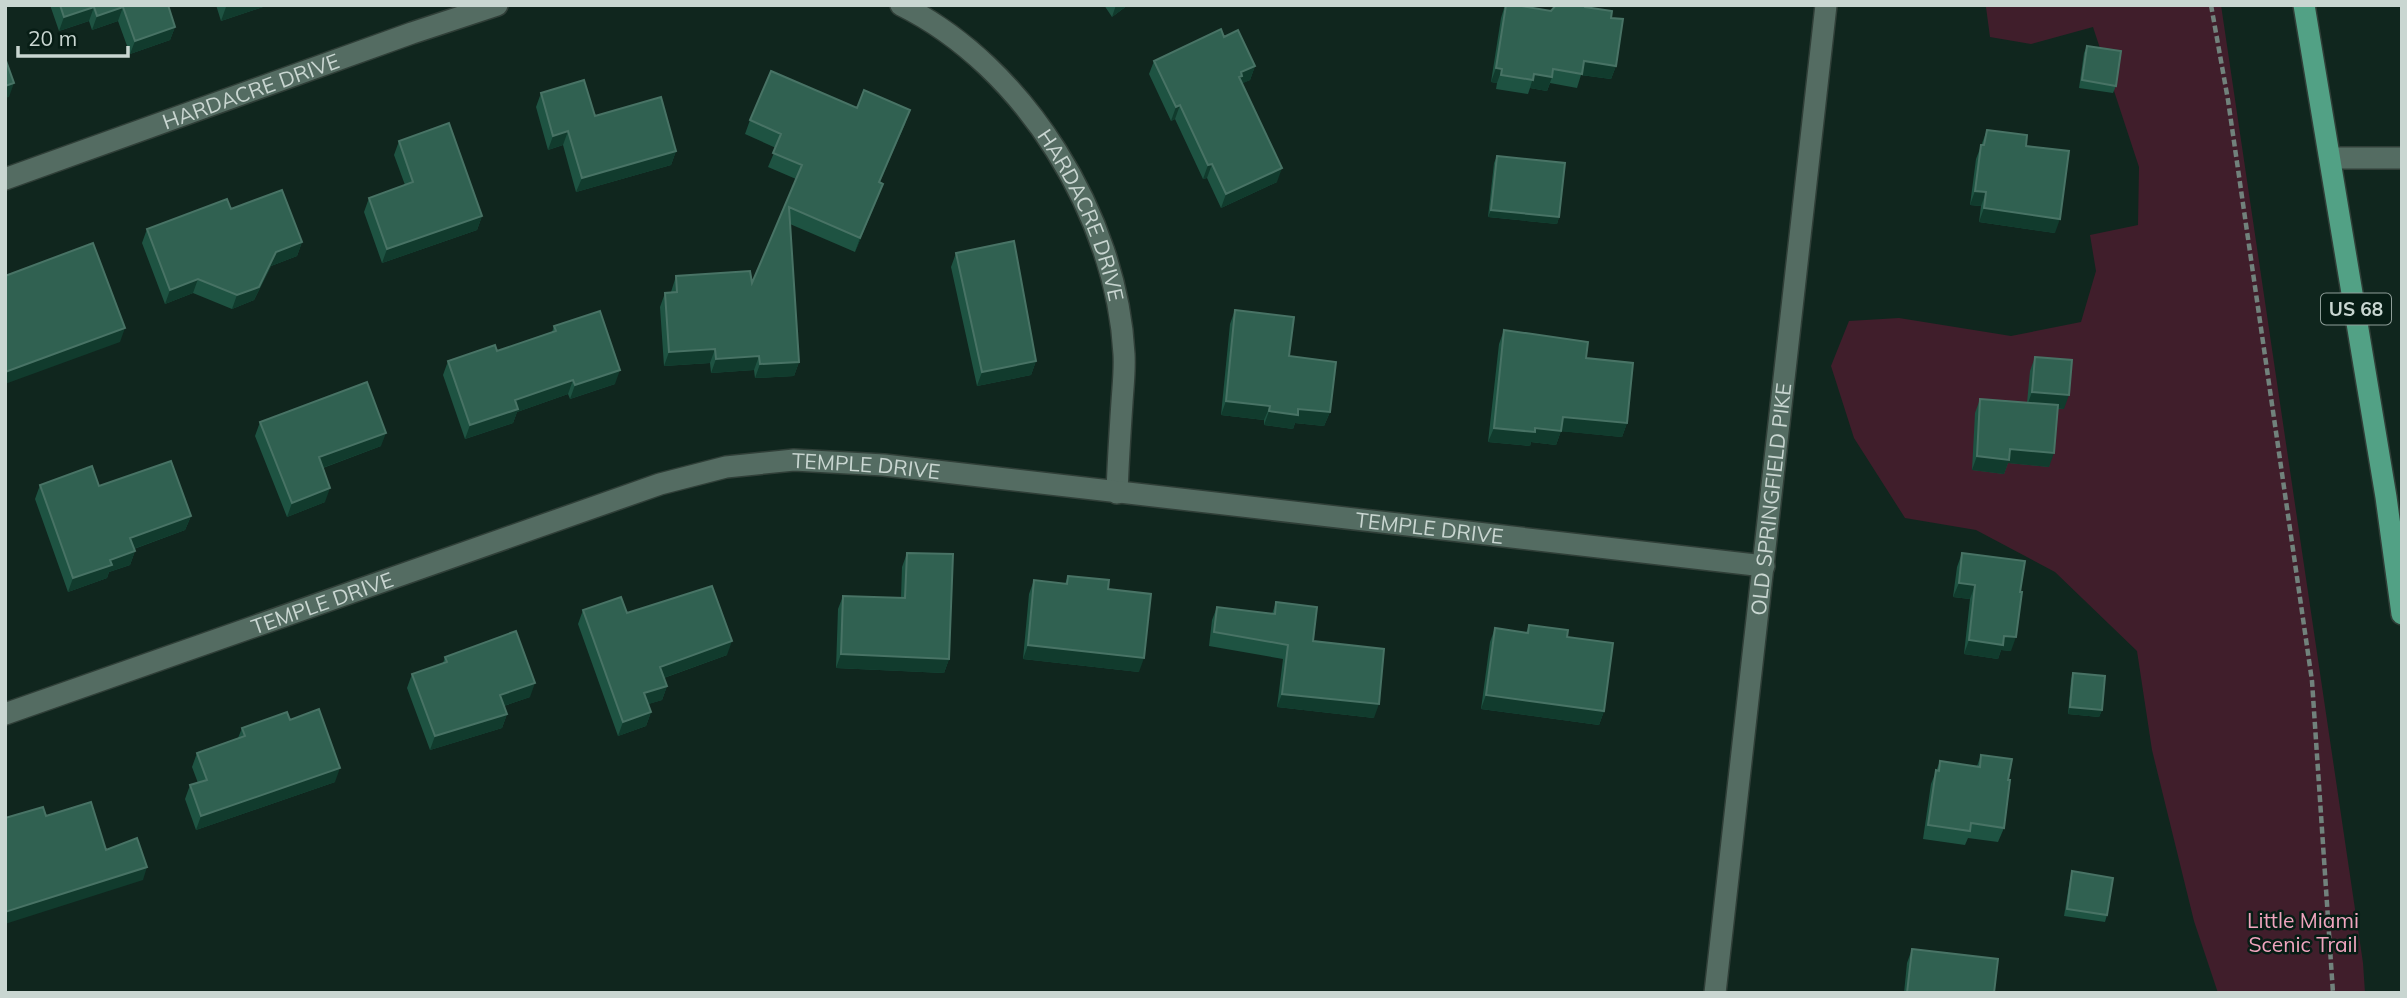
<svg xmlns="http://www.w3.org/2000/svg" width="2407" height="998" font-family="Mulish,sans-serif">
<rect width="100%" height="100%" fill="#10261e"/>
<path fill="#401e2b" d="M1990,5h231l142,958 2,30h-147l-24,-72 -42,-171 -15,-99 -82,-79 -79,-42 -71,-12 -51,-80 -23,-72 18,-45 50,-3 112,18 70,-14 15,-51 -6,-36 48,-10 1,-58 -46,-140 -62,17 -41,-7 -4,-30z"/>
<g fill="none" stroke-linecap="round" stroke-linejoin="round">
<defs>
<g id="minor">
<path id="s1" d="M901,5c124,61 216,212 223,349 1,16 -1,32 -2,48 -2,30 -4,61 -5,91"/>
<path d="M2331,158h71"/>
<path id="s2" d="M5,179l407,-146 85,-28"/>
<path id="s3" d="M5,714l655,-230 66,-17 68,-7 90,5 880,101"/>
<path id="s4" d="M1715,993l111,-988"/>
</g>
<path id="highway" d="M2304,5l82,492 16,117"/>
</defs>
<use href="#minor" stroke="#303f38" stroke-width="24"/>
<use href="#highway" stroke="#303f38" stroke-width="24"/>
<path stroke="#71827c" stroke-width="4.5" stroke-dasharray="7 3.5" stroke-linecap="butt" d="M2211,5l17,95 84,581 21,312"/>
<use href="#minor" stroke="#546c62" stroke-width="21"/>
<use href="#highway" stroke="#52a185" stroke-width="21"/>
</g>
<path fill="#1e5342" d="M50,5h118l7,22 -5,13 -40,14 -12,-33 -26,9 -3,-9 -30,10z
M216,5h53l-48,16z
M1104,5h24l-16,12z
M1505,5l46,6 34,-4 26,11 5,48 -5,13 -30,-4 -4,13 -27,-5 -3,8 -17,-3 -2,6 -32,-5 1,-6 -6,-1 10,-64z
M1224,37l31,29 -5,14 -8,3 35,99 -56,26 -14,-30 -4,1 -28,-60 -4,2 -22,-47 5,-13z
M2087,46l29,40 -3,7 -34,-5 5,-35z
M541,93l135,58 -5,14 -95,27 -13,-47 -15,5 -12,-43z
M857,108l48,16 -26,58 4,2 -28,68 -65,-28 9,138 -5,14 -39,2 -1,-8 -43,3 -1,-10 -46,3 -4,-59 5,-14 6,-1 5,-16 76,7 44,-104 -28,-12 8,-19 -31,-14 5,-14z
M1987,130l39,16 29,87 -76,-11 2,-16 -11,-1 6,-46z
M399,141l83,75 -5,14 -95,33 -18,-51 5,-14 36,-13 -11,-30z
M1497,156l62,61 -2,7 -69,-7 6,-54z
M231,209l71,33 -5,14 -26,10 -17,34 -22,9 -39,-16 -28,11 -23,-61 5,-14z
M956,253l80,108 -5,14 -54,11 -26,-119z
M1235,310l54,46 41,56 -6,14 -29,-3 -2,6 -29,-4v-5l-43,-5 9,-91z
M554,326l61,58 -45,15 -2,-5 -51,18 -4,11 -48,16 -22,-64 5,-14 49,-10 55,-19z
M1504,330l82,28 41,65 -5,14 -61,-6 -5,14 -25,-3 -1,4 -42,-4 11,-98z
M2035,357l29,52h-7l-8,58 -41,-4 -4,11 -32,-4 3,-57 5,-14 47,4 3,-32z
M260,422l121,24 -58,22 2,34 -38,15 -32,-81z
M40,485l59,1 92,30 -6,14 -51,19 1,2 -5,14 -21,7 -2,6 -39,14 -33,-93z
M907,553l42,106 -5,14 -108,-5 2,-59 5,-13 58,2 1,-31z
M1962,553l49,98 -10,-1 -3,9 -34,-5 6,-55 -17,-2 4,-30z
M1068,576l40,13 31,83 -116,-13 6,-65 5,-14 31,4z
M1276,602l37,39 61,77 -97,-11 6,-48 -74,-13 3,-26 5,-13 55,7z
M583,610l44,3 100,42 -63,23 3,8 -5,14 -14,4 3,8 -5,14 -28,10 -40,-112z
M1529,625l38,12 37,74 -5,14 -118,-16 9,-67 5,-14 31,5z
M445,657l85,40 -26,9 3,8 -5,14 -72,22 -23,-62 5,-14 31,-11z
M2073,673l29,37 -3,7 -31,-3 3,-34z
M290,720l45,62 -139,48 -11,-31 5,-14 8,-2 -6,-16 5,-14 41,-15 4,-10z
M1981,755l27,25 -4,48 -6,14 -30,-4 -3,7 -42,-6 8,-55 9,-23 37,5z
M2072,871l35,44 -2,7 -41,-6 6,-37z
M1912,949l82,44h-90l3,-30z"/>
<path fill="#113b2d" d="M232,5h37l-48,16 5,-14z
M1116,5h12l-16,12z
M94,7l-5,14 -30,10 5,-14z
M123,7l-5,14 -26,9 5,-14z
M175,27l-5,13 -40,14 5,-13z
M1584,61l32,5 -5,13 -30,-4z
M1255,66l-5,14 -11,5 -5,6 7,-19z
M1496,68l6,1 -5,14 -6,-1z
M1534,74l18,3 -5,14 -17,-3z
M14,83l-5,14 -4,1v-12z
M1180,105l-5,14 -4,2 5,-14z
M910,110l-5,14 -31,72 5,-14z
M568,131l-5,14 -15,5 5,-14z
M676,151l-5,14 -95,27 6,-14z
M1212,164l-5,14 -4,1 5,-14z
M1282,168l-5,14 -56,26 5,-14z
M883,184l-5,14 -23,54 5,-14z
M1975,191l11,1 -5,14 -11,-1z
M1984,208l76,11 -5,14 -76,-11z
M1491,210l68,7 -2,7 -69,-7z
M482,216l-5,14 -95,33 5,-14z
M302,242l-5,14 -26,10 -17,34 -22,9 5,-14 39,-43z
M198,279l-5,14 -28,11 5,-14z
M125,328l-5,14 -115,42v-12z
M715,349l-5,14 -46,3 5,-14z
M759,356l-5,14 -43,3 5,-14z
M1036,361l-5,14 -54,11 5,-14z
M799,362l-5,14 -39,2 5,-14z
M620,370l-5,14 -45,15 5,-14z
M573,380l-5,14 -51,18 -4,11 -48,16 5,-14 45,-25z
M2032,392l37,3 -5,14 -37,-3z
M1226,401l44,5 -6,14 -43,-5z
M1298,409l32,3 -6,14 -29,-3 -2,6 -29,-4 5,-14z
M1563,417l64,6 -5,14 -64,-6z
M1494,428h41l26,3 -5,14 -25,-3 -1,4 -42,-4z
M386,433l-5,13 -67,25 5,-14z
M2010,449l44,4 -5,14 -41,-4 -4,11 -32,-4 5,-14z
M330,488l-5,14 -38,15 5,-14z
M191,516l-6,14 -60,22 5,-14z
M135,551l-5,14 -21,7 -2,6 -39,14 5,-14 37,-18z
M1959,583l16,2 -5,14 -17,-2z
M2004,636l12,1 -5,14 -10,-1 -3,9 -34,-5 5,-14z
M732,641l-5,14 -72,26 5,-14z
M1028,645l116,13 -5,14 -116,-13z
M841,654l108,5 -5,14 -108,-5z
M535,683l-5,14 -35,12 5,-14z
M667,686l-5,14 -23,7 5,-14z
M1282,694l97,10 -5,14 -97,-11z
M1486,695l118,16 -5,14 -118,-16z
M2070,707l32,3 -3,7 -31,-3z
M651,712l-5,14 -28,10 5,-14z
M507,714l-5,14 -72,22 5,-14z
M340,768l-5,14 -139,48 5,-14z
M147,867l-4,13 -138,44v-12z"/>
<path fill="#306151" stroke="#487365" stroke-width="2" d="M60,5h108l7,22 -40,14 -12,-34 -26,9 -3,-9 -30,10z
M1506,5h9l36,6 5,-6h28l1,2 27,4 -1,7 12,1 -7,47 -32,-5 -2,13 -29,-5 -1,8 -18,-3 -1,6 -32,-5 1,-6 -6,-1z
M1221,29l3,8 14,-7 17,36 -14,6 1,4 -3,1 43,91 -56,26 -14,-30 -4,1 -28,-60 -4,2 -22,-46z
M2087,46l34,5 -5,35 -34,-6z
M5,58l9,25 -9,3z
M771,71l86,37 7,-18 46,20 -31,72 4,2 -23,54 -71,-31 10,155 -39,2 -1,-8 -43,3 -1,-10 -46,3 -4,-59 12,-1 -1,-16 74,-5 2,12 50,-118 -29,-12 8,-19 -31,-14z
M584,80l11,36 66,-19 15,54 -94,27 -14,-47 -15,5 -12,-43z
M449,123l33,93 -95,33 -18,-51 44,-16 -14,-41z
M1987,130l40,5 -1,11 43,5 -9,68 -76,-11 2,-16 -11,-1 6,-46h3z
M1497,156l68,7 -6,54 -68,-7z
M282,190l20,52 -26,10 -17,35 -22,8 -39,-16 -28,11 -23,-61 80,-30 4,10z
M1014,241l22,120 -54,11 -26,-119z
M93,243l32,85 -120,44v-96z
M1235,310l59,7 -5,39 47,6 -6,50 -32,-3v6l-29,-4 1,-5 -44,-5z
M600,311l20,59 -45,15 -2,-5 -58,20 3,9 -48,16 -22,-64 47,-16 2,6 59,-20 -2,-5z
M1504,330l84,12 -2,16 47,5 -6,60 -64,-6 -2,14 -26,-3v4l-41,-4z
M2035,357l37,3 -3,35 -37,-3z
M367,382l19,51 -67,24 11,31 -38,15 -32,-81z
M1980,399l78,6 -4,48 -44,-4 -1,11 -32,-4z
M171,461l20,55 -61,22 5,13 -25,9 2,5 -39,13 -33,-93 52,-19 7,20z
M907,553l46,1 -4,105 -108,-5 2,-58 62,2z
M1962,553l63,8 -5,31h2l-6,45 -12,-1 -1,9 -34,-5 6,-55 -16,-2z
M1068,576l41,4 -1,9 43,5 -7,64 -116,-13 6,-65 33,4z
M712,586l20,55 -72,26 7,19 -23,7 7,19 -28,10 -40,-112 38,-13 6,16z
M1276,602l41,5 -4,34 71,8 -5,55 -97,-10 6,-49 -74,-13 3,-25 58,7z
M1529,625l39,5 -1,7 46,6 -9,68 -118,-16 9,-67 33,5z
M516,631l19,52 -35,12 7,19 -72,22 -23,-62 35,-12 -2,-5z
M2073,673l32,3 -3,34 -32,-3z
M319,709l21,59 -139,48 -11,-31 17,-5 -10,-27 48,-17 -3,-8 45,-16 3,8z
M1981,755l31,4 -4,21h2l-6,48 -33,-5 -1,8 -42,-6 8,-55 3,1 1,-10 40,6z
M91,802l15,48 31,-12 10,29 -142,45v-94l38,-11 3,9z
M2072,871l41,7 -6,37 -40,-6z
M1912,949l86,10 -4,34h-87z"/>
<g text-anchor="middle" dominant-baseline="central" stroke-width="5" stroke-linejoin="round" paint-order="stroke">
<rect fill="#071d15" stroke="#8f9e99" stroke-width="2" x="2321" y="293.5" width="70" height="31" rx="5"/>
<g font-size="19" font-weight="bold" fill="#c9d6d1">
<text x="2356" y="309">US 68</text>
</g>
<g font-size="21" fill="#c9d6d1" stroke="#071d15">
<text stroke="none"><textPath href="#s2" startOffset="261">HARDACRE DRIVE</textPath></text>
<text stroke="none"><textPath href="#s1" startOffset="285">HARDACRE DRIVE</textPath></text>
<text stroke="none"><textPath href="#s3" startOffset="903">TEMPLE DRIVE</textPath></text>
<text stroke="none"><textPath href="#s4" startOffset="497">OLD SPRINGFIELD PIKE</textPath></text>
<text stroke="none"><textPath href="#s3" startOffset="1470">TEMPLE DRIVE</textPath></text>
<text stroke="none"><textPath href="#s3" startOffset="336">TEMPLE DRIVE</textPath></text>
</g>
<g font-size="21" fill="#f0a5bf" stroke="#071d15">
<text x="2303" y="920">Little Miami<tspan x="2303" dy="24">Scenic Trail</tspan></text>
</g>
</g>
<rect width="2407" height="998" fill="none" stroke="#c9d6d1" stroke-width="14"/>
<path d="M18 46v10h110v-10" fill="none" stroke="#c9d6d1" stroke-width="3.5"/>
<text x="28" y="46" font-size="21" fill="#c9d6d1" stroke="#071d15" stroke-width="5" paint-order="stroke">20 m</text>
</svg>
